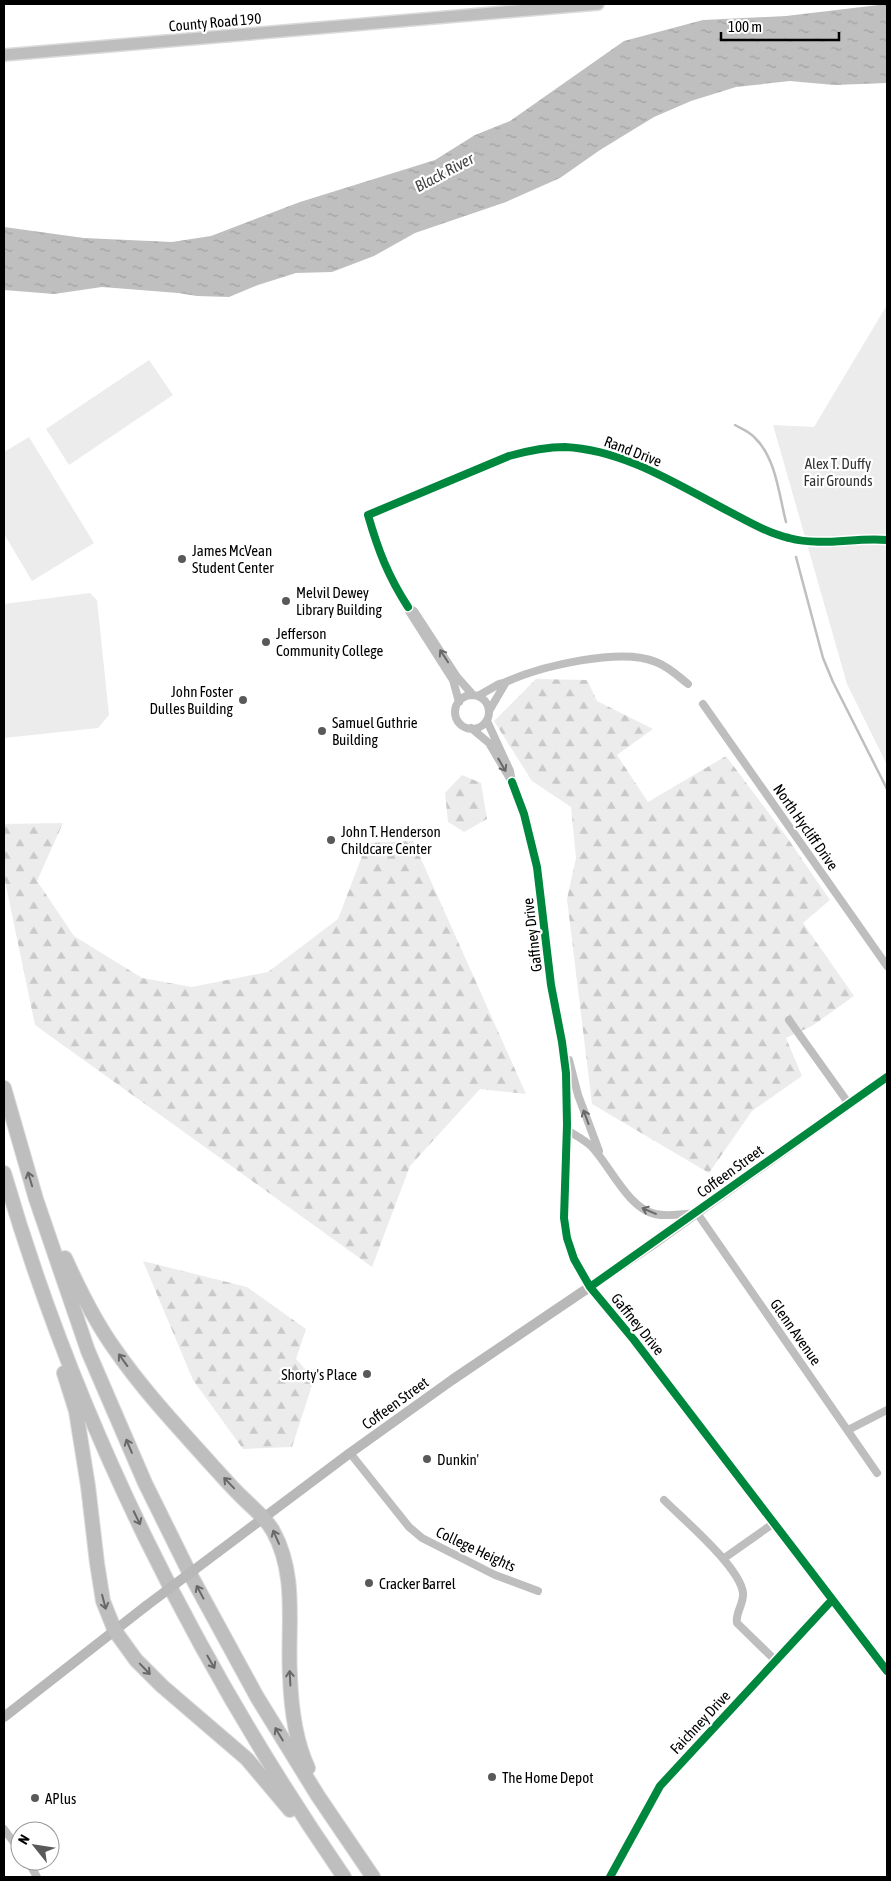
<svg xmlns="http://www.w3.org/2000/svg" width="891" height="1881" font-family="'Asap Condensed',sans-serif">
<defs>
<pattern id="forest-firs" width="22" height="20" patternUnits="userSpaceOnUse" patternTransform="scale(1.25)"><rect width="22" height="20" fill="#ececec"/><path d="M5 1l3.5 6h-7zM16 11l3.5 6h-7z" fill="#c9c9c9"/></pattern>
<pattern id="water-ripples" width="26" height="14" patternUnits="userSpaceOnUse" patternTransform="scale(1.25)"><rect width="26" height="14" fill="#bfbfbf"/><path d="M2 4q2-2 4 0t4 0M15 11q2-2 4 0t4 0" fill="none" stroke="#a2a2a2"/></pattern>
</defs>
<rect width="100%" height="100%" fill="#fff"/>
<path fill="#ececec" d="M887,305v460l-40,-81 -74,-259 41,2z
M149,360l24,35 -104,70 -23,-36z
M29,437l65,106 -62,38 -28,-47v-82z
M90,593l7,7 12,115 -11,13 -94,10v-134z"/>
<path fill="url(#forest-firs)" d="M536,679l51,1 10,21 56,28 -36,26 31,47 78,-46 60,80 44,64 -27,23 51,73 -42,30 -26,12 16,38 -50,35 -43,62 -117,-69 -25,-205 9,-41 -5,-51 -39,-26 -38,-60z
M462,775l19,8 6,36 -23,13 -16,-10 -3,-29z
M63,823l-26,58 37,55 68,42 50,9 76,-15 70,-53 29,-76 46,-2 113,253 -46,-5 -70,77 -38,101 -337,-242 -31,-149v-52z
M143,1261l104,26 59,42 -10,30 18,20 -22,68 -49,2 -50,-69z"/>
<path fill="url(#water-ripples)" d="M887,4v79l-53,2 -44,-4 -54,6 -45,14 -37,16 -54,33 -40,28 -54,24 -91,31 -41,23 -42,16 -36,1 -38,12 -29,12 -32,-1 -19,-3 -76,-6 -48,7 -50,-4v-63l80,11 88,4 39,-6 89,-34 135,-42 40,-25 35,-14 114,-80 79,-21 83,-4z"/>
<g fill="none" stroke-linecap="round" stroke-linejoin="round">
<path stroke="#bfbfbf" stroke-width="2.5" d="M735,425c7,4 15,7 20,13 21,20 24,57 31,84
M796,557l27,101 10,24 54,107"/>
<defs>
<path id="primary" d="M4,55l594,-51"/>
<path id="highway" d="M4,1088l32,111 52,152 57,132 45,91 67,123 61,99 55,81
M4,1173c73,251 192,489 340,704
M65,1258c14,31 29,62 49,90 29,42 63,78 97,116 11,12 22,25 34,36 10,10 21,18 28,31 25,45 14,96 17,145 1,31 5,64 18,92
M64,1373l12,38 12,75 9,77 6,38 12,30 21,29 26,26 85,73 43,51"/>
</defs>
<use href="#primary" stroke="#dbdbdb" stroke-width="14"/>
<use href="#highway" stroke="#dbdbdb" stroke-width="16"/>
<path stroke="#bebebe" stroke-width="8" d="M408,607c-20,-31 -30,-57 -40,-92l141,-59c18,-5 37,-9 56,-9 60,3 113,38 165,65 19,10 38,21 59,26 33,9 65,-1 98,2
M506,682c35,-16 115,-35 150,-20 13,5 22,14 32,22
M455 712a17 17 0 1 1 34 0a17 17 0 1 1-34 0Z
M478,696l21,-12 7,-2 -17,29
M459,702l-6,-22 -44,-69 -1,-4 6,4 43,66 16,18
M703,704l184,262
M471,728l18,15 23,39 -2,-11 -23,-50
M512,782l12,32 13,53 14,118 11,57 4,31 1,52 -3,93 3,20 7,21 16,28 44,53 253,331
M789,1020l60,84
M569,1060l9,35 21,56
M567,1130c8,5 18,10 25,17 18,19 36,61 63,67 13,3 28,0 42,-1l180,260
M848,1430l39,-20
M350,1453l59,74 13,11 73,37 43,16
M664,1500c20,20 76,67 79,93 1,11 -8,20 -6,30l39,38
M723,1559l51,-36
M4,1829l16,22
M28,1861l9,16
M610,1877l50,-91 172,-186"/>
<path stroke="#b8b8b8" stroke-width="10" d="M218,1552l132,-99 102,-73 204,-138 231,-165
M4,1717l142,-111"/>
<use href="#primary" stroke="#bebebe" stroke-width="11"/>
<use href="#highway" stroke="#bebebe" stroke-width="14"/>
<path stroke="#b8b8b8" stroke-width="10" d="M146,1606l72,-54"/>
<defs>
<path id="cycleway" d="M408,607c-20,-31 -30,-57 -40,-92l141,-59c18,-5 37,-9 56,-9 60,3 113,38 165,65 19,10 38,21 59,26 33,9 65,-1 98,2
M512,782l12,32 13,53 14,118 11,57 4,31 1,52 -3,93 3,20 7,21 16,28 44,53 253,331
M590,1287l297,-210
M610,1877l50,-91 172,-186"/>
</defs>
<use href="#cycleway" stroke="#fff" stroke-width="11"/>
<use href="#cycleway" stroke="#00873e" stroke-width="8"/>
</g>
<defs><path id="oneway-shaft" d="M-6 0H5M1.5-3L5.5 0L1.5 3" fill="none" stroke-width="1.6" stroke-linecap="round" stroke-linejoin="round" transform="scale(1.25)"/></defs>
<g stroke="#686868">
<use href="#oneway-shaft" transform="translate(444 656) rotate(-123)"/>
<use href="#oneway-shaft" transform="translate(502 765) rotate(60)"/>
<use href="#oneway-shaft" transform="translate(586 1117) rotate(-110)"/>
<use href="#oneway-shaft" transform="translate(30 1179) rotate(-107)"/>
<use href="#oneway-shaft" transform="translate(649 1211) rotate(-157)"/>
<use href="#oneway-shaft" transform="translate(123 1360) rotate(-126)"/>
<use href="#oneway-shaft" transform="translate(129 1446) rotate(-113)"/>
<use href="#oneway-shaft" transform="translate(229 1483) rotate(-134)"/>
<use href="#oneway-shaft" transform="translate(137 1518) rotate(64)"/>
<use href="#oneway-shaft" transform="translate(276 1537) rotate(-114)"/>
<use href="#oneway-shaft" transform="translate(200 1592) rotate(-118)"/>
<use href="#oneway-shaft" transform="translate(104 1602) rotate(75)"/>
<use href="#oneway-shaft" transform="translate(211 1662) rotate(60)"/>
<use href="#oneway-shaft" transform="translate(145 1669) rotate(46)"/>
<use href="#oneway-shaft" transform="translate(290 1678) rotate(-93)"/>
<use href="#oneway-shaft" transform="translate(279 1734) rotate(-121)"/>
</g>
<g fill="#595959" stroke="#fff" stroke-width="2">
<circle cx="182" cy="559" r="5"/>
<circle cx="286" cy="601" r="5"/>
<circle cx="266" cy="642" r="5"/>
<circle cx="243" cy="700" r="5"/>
<circle cx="322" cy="731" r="5"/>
<circle cx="331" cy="840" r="5"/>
<circle cx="367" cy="1374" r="5"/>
<circle cx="427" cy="1459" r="5"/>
<circle cx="369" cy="1583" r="5"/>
<circle cx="492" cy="1777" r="5"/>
<circle cx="35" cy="1798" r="5"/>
</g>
<g text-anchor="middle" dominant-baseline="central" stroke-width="4.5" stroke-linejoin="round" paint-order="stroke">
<g font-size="15" fill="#000" stroke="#fff">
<text transform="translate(215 22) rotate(-5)">County Road 190</text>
<text transform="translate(633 451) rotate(21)">Rand Drive</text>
<text transform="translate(806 827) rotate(55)">North Hycliff Drive</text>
<text transform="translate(532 935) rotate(-97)">Gaffney Drive</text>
<text transform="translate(730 1171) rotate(-36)">Coffeen Street</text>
<text transform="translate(638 1324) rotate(51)">Gaffney Drive</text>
<text transform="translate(796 1332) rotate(55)">Glenn Avenue</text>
<text transform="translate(395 1403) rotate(-36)">Coffeen Street</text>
<text transform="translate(476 1549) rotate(25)">College Heights</text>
<text transform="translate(700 1722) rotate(-47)">Faichney Drive</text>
</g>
<g font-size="15" fill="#333" stroke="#fff">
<text x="838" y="463">Alex T. Duffy<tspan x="838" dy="17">Fair Grounds</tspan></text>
</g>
<g font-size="15" fill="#000" stroke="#fff" text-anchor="start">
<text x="192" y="550">James McVean<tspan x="192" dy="17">Student Center</tspan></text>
<text x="296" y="592">Melvil Dewey<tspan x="296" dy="17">Library Building</tspan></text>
<text x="276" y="633">Jefferson<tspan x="276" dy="17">Community College</tspan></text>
<text x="233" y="691" text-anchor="end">John Foster<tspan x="233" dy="17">Dulles Building</tspan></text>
<text x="332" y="722">Samuel Guthrie<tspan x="332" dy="17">Building</tspan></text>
<text x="341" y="831">John T. Henderson<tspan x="341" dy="17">Childcare Center</tspan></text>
<text x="357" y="1374" text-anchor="end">Shorty's Place</text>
<text x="437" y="1459">Dunkin'</text>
<text x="379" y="1583">Cracker Barrel</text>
<text x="502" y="1777">The Home Depot</text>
<text x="45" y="1798">APlus</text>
</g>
<g font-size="16" font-style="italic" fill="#444" stroke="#fff">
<text transform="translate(444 172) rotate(-28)">Black River</text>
</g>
</g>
<rect width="891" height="1881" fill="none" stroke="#000000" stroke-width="10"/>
<g transform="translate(35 1846) rotate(300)"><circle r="24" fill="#ffffff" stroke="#999999"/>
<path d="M0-4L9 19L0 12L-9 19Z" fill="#595959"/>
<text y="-8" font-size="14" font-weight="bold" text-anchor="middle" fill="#000000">N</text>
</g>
<path d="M721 32v8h118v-8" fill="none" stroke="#000000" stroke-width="2.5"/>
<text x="728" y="32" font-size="15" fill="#000000" stroke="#ffffff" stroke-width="4" paint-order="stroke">100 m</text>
</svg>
